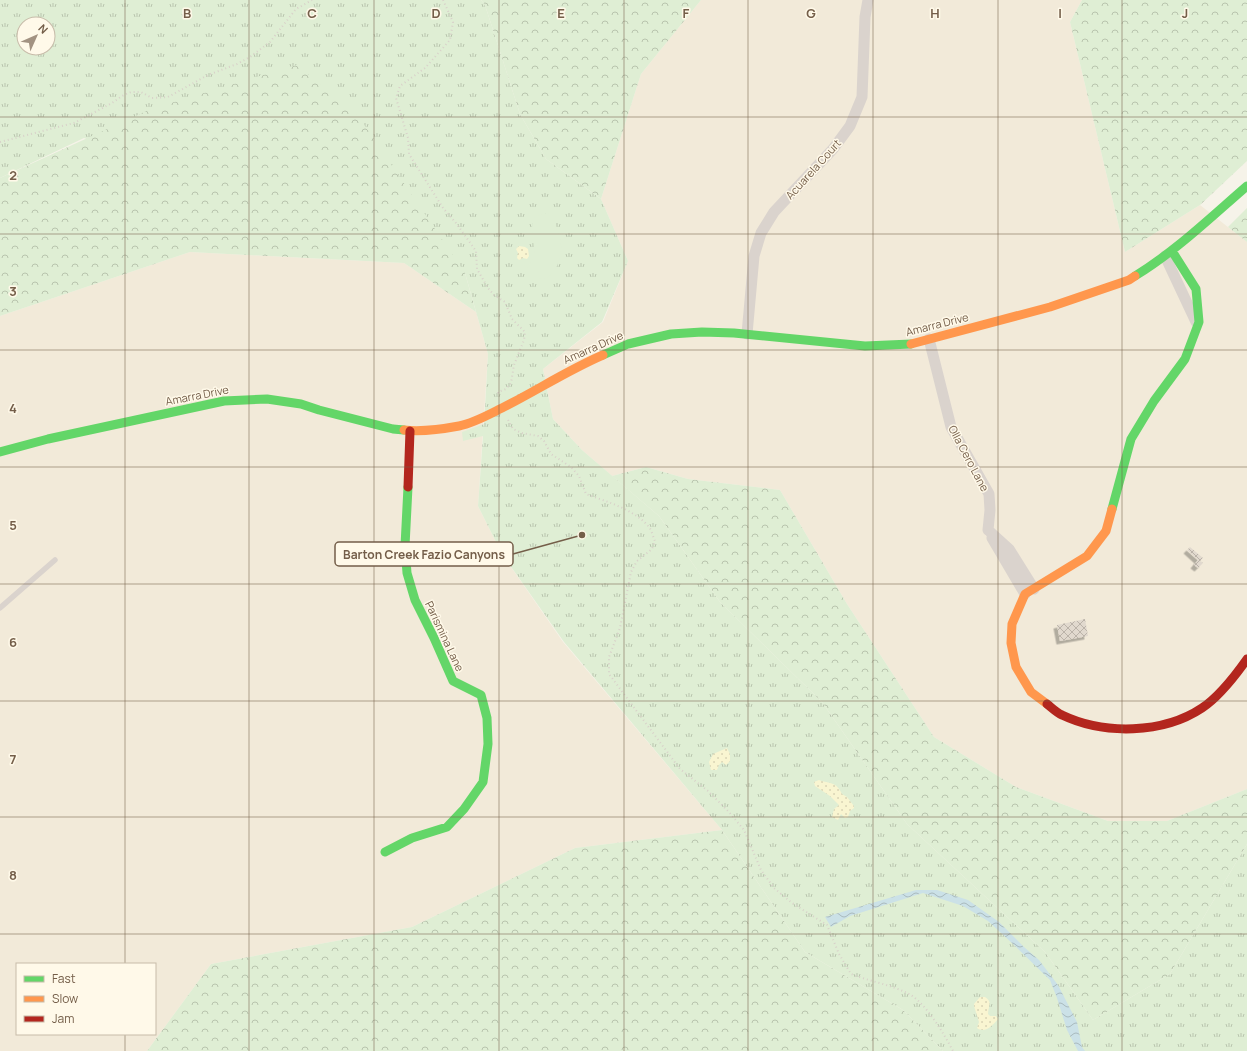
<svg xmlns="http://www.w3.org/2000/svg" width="1247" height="1051" font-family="Manrope,sans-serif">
<defs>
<pattern id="grass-tufts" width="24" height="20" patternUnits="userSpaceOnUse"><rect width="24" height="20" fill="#dfeed4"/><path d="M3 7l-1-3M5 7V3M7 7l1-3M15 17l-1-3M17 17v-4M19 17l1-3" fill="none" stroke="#b9c4ae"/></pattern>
<pattern id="forest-crowns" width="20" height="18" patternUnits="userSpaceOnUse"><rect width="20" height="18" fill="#dfeed4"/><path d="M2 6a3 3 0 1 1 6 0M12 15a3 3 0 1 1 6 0" fill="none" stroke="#b9c4ae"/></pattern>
<pattern id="sand-dots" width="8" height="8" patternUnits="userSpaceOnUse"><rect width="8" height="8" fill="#f9f5d1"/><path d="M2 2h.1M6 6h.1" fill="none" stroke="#d9d4b5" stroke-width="1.8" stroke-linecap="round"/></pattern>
<pattern id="water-waves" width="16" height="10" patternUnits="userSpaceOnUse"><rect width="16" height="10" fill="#cbe1e7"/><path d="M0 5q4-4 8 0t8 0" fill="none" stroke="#a9babd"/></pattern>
<pattern id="building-cross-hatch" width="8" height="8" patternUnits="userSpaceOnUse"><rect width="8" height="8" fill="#e1d9ce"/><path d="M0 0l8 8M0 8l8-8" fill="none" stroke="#bbb3a9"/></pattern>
<filter id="shadow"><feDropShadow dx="-3.5" dy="3.5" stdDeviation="0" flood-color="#0004"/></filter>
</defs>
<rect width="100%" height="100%" fill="#f6f3e9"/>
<path fill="#f2ead9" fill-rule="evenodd" d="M701,0h381l-12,22 55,230 75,-47 47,37v547l-80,32h-59l-92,-34 -82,-50 -87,-133 -67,-114 -92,-11 -42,-12 -34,9 -30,-26 -29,-31 -10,-50 60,-47 25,-61 -27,-62 40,-125z
M190,252l214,11 72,49 12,42 -10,152 24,48 61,88 159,188 -147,18 -163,79 -201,37 -64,87h-147v-735zM17,964h138v70h-138z"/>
<path fill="url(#grass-tufts)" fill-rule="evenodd" d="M0,0h481l4,5 35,109 26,45 55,40 27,62 -26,61 -59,47 10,50 29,31 77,66 61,86 102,100 85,122 138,128 48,68 77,-46 77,-130v207h-304l-40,-41 -98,-58 -83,-122 -158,-188 -62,-88 -24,-48 5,-70 -20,5 -1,-9 22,-8 4,-70 -23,-81 -381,-135 -84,40zM24,24h24v24h-24z"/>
<path fill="url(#forest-crowns)" d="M481,0h220l-60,74 -40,125 -55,-40 -26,-45 -35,-109z
M1082,0h165v161l-47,44 -75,47 -55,-230z
M296,65l58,45 111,163 11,39 -72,-49 -214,-11 -190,64v-138l151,-69z
M1247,208v34l-19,-15z
M646,467l42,12 92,11 67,114 87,133 82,50 92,34h59l80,-32v55l-77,130 -77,46 -48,-68 -138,-128 -85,-122 -102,-100 -61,-86 -47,-40z
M722,830l83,122 98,58 40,41h-796l64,-87 201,-37 163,-79z"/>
<path fill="url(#sand-dots)" d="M519,246l6,1 3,2 1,7 -2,3 -4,-1 -4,2 -2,-2 1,-5 -2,-4z
M727,748l3,6v7l-4,4 -4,-3 -3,3 -2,5h-6l-2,-8 4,-8z
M819,780c11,4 17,1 23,14l5,3 7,9v2l-4,3 -2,6 -3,1 -4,-4 -3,6 -6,-3 2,-8 5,-4 -9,-9 -15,-10 -1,-4z
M980,997h5c8,5 3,10 3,17l2,2h6l2,3c-5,6 -13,15 -21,9l2,-6 -5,-16v-2z"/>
<path fill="#dfeed4" d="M543,213c2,0 4,0 6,1 6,3 7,11 8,16 2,5 4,9 4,15 1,13 -7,39 -25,33 -3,-1 -9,-3 -9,-7 -2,-6 7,-10 7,-16 1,-12 -4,-23 -1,-36z"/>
<path fill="url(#water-waves)" d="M916,890h21l31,10 31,22 25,25 15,13 19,25 19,37 5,25 3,4h-7l-11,-21 -10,-32 -7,-18 -37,-36 -25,-23 -25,-15 -40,-13 -73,23 -19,11 -6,-10z"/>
<path fill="url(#building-cross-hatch)" filter="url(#shadow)" d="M1190,547l13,11 -3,3 3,2 -5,5 -4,-3 4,-5 -11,-10z
M1085,619l3,17 -28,5 -3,-16z"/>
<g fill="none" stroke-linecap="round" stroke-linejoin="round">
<path stroke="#d8d1c9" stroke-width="2" stroke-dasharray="1 3" stroke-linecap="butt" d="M443,0l10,22 -3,18 -25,28 -25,18 -4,12 12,40 1,16 34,54 13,15 20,28 1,18 11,19 6,7 11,7 7,17 13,13 -1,8 -10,25 -3,18 -5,6 -8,3v3
M0,142l74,-19 38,-20 10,-7 9,-4h10l11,6 16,-1 40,-22 29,-11 13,-7 20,-15 26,-33 16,-9
M508,420l5,9 9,4 16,3 6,5 7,13 20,13 8,9 7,18c21,8 48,15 63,33 3,4 4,10 6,14l-3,8 -15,12 -6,11 -11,56 -11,29v17l71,95 28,22 21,21 15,18 17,40 13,18 18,15 35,22 12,29 12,20c18,7 40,11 56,19 18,8 37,41 46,58"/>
<path stroke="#dad3cd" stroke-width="5.5" d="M0,608l55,-48"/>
<path stroke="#dad3cd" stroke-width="11" d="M1165,256l31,66
M747,334l7,-78 7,-23 13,-21 59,-63 17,-23 12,-29 3,-80 3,-17
M929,339l22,88 38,67 1,16 -2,20
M988,530l21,19 25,40
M992,538l33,56"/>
<path stroke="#63d668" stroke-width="9" d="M1135,276c41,-25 76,-59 112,-90
M603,355l25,-11 43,-10 31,-2 32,1 131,13 46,-2
M0,452l48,-13 176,-38 43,-2 34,5 18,6 74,19 11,1
M1112,509l19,-70 23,-38 31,-42 14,-37 -3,-33 -24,-38
M385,852l27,-14 35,-11 17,-18 19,-27 5,-38 -1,-26 -6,-23 -28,-14 -19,-43 -19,-38 -8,-27 -2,-27 3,-59"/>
<path stroke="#ff974d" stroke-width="9" d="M911,344l139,-37 79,-27 6,-4
M404,430c17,2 39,-1 55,-4 15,-3 29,-11 43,-18 34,-17 66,-38 101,-53
M1047,704l-16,-12 -15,-25 -5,-24 1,-19 13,-30 62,-38 19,-25 6,-22"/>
<path stroke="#b3261e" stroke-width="9" d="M408,487l2,-56
M1047,704c5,4 10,9 15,11 42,20 101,19 140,-7 18,-12 33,-32 45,-49"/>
</g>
<path fill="none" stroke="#745e49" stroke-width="1" stroke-opacity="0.55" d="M125,0v964M249,0v1051M374,0v1051M499,0v1051M624,0v1051M748,0v1051M873,0v1051M998,0v1051M1122,0v1051M0,117h1247M0,234h1247M0,350h1247M0,467h1247M0,584h1247M0,701h1247M0,817h1247M0,934h1247M125,1034v17"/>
<g text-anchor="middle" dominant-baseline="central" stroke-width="3" stroke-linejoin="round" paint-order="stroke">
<g font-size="11" fill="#745e49" stroke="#fff9e9">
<text transform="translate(813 169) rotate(-48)">Acuarela Court</text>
<text transform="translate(937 324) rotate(-14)">Amarra Drive</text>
<text transform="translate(593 347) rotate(-24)">Amarra Drive</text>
<text transform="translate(197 395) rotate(-11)">Amarra Drive</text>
<text transform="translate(969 458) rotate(62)">Olla Cero Lane</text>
<text transform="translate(445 636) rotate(65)">Parismina Lane</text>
</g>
</g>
<g font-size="13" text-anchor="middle" font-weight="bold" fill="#745e49" stroke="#fff9e9" stroke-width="3" stroke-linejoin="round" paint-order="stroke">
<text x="187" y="18">B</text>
<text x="312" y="18">C</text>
<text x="436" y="18">D</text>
<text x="561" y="18">E</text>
<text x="686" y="18">F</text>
<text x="811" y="18">G</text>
<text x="935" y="18">H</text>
<text x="1060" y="18">I</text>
<text x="1185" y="18">J</text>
<text x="13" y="180">2</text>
<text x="13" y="296">3</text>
<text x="13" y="413">4</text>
<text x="13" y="530">5</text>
<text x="13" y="647">6</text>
<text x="13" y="764">7</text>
<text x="13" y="880">8</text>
</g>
<path fill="none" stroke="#745e49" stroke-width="1.5" d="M582 535L513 554"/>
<circle fill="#745e49" stroke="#fff9e9" stroke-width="1.5" cx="582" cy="535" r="4"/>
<rect fill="#fff9e9" stroke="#745e49" stroke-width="1.5" x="335" y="542" width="178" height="24" rx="4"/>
<g font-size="12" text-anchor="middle" font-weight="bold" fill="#745e49">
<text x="424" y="559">Barton Creek Fazio Canyons</text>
</g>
<rect x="16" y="963" width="140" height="72" fill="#fff9e9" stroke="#c7bba9"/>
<rect x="24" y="976" width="20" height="6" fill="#63d668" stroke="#c7bba9"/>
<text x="52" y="983" font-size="12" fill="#745e49">Fast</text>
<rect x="24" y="996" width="20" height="6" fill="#ff974d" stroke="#c7bba9"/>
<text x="52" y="1003" font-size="12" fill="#745e49">Slow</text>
<rect x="24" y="1016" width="20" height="6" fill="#b3261e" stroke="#c7bba9"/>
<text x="52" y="1023" font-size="12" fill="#745e49">Jam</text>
<g transform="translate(36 36) rotate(45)"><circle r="19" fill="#fff9e9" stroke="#c7bba9"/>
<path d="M0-3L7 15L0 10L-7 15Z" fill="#a29281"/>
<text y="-6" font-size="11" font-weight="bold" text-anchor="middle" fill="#745e49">N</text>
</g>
</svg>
